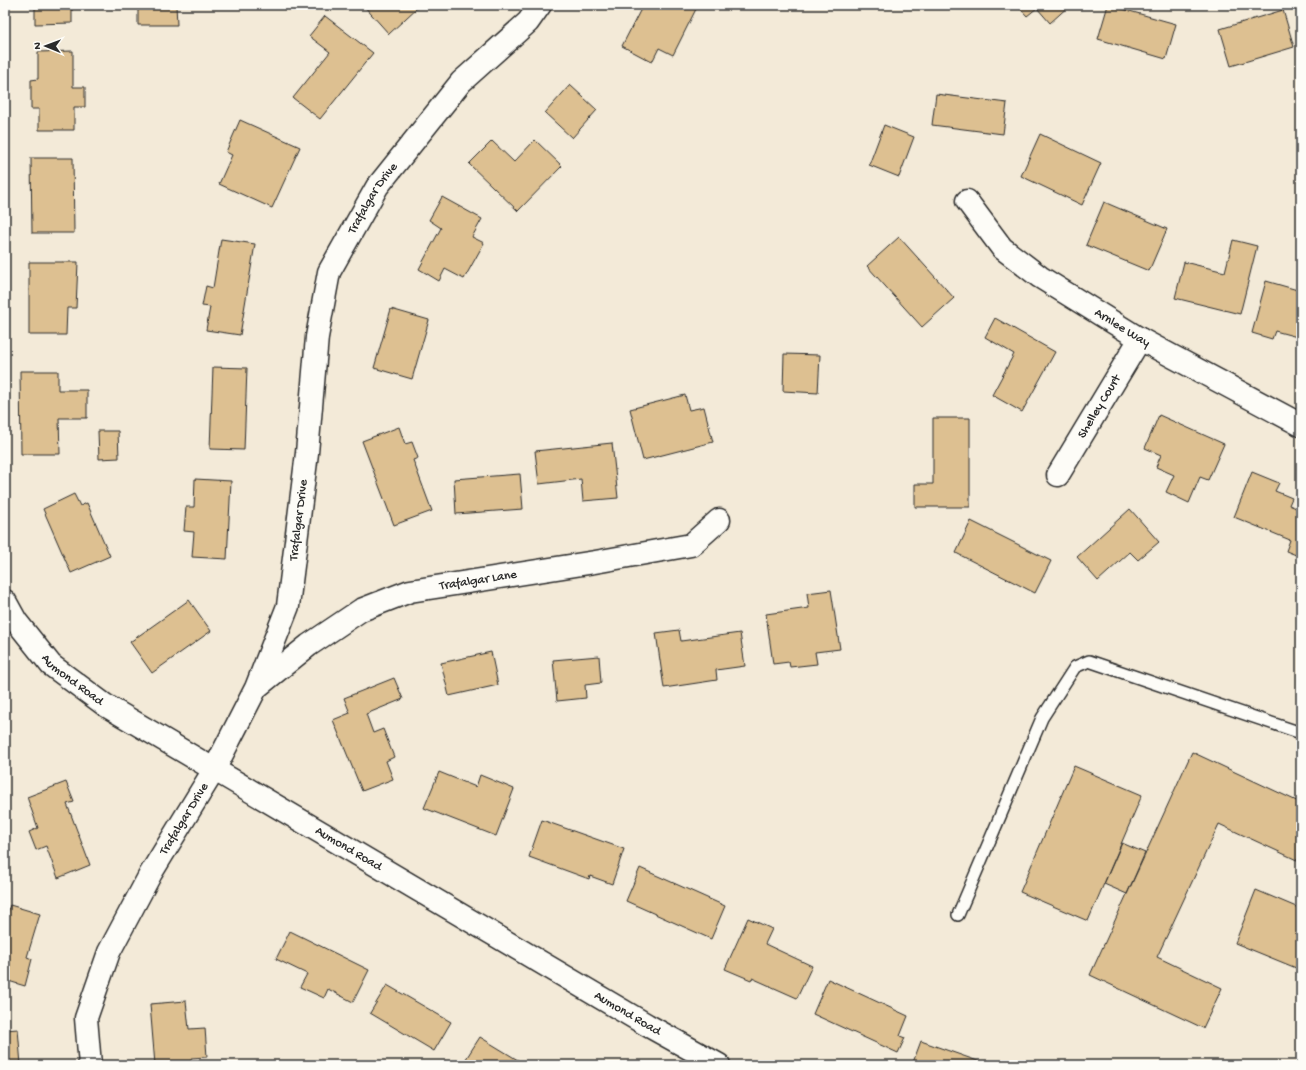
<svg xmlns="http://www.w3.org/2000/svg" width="1306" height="1070" font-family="'Gochi Hand',sans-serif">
<rect width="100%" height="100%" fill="#f3ead8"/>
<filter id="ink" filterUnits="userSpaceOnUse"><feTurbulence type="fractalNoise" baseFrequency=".025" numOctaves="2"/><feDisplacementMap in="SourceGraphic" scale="8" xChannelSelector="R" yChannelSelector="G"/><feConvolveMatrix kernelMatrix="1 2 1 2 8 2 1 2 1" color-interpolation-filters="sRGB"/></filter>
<g filter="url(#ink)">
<path fill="#ddc091" stroke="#2b2b2b" d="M35,5h37v18l-37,1z
M138,5h38l1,20h-39z
M363,5h57l-31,29z
M643,5h55l-25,50 -14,-7 -7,14 -30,-16z
M1017,5h53l-20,18 -13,-15 -10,8z
M1108,5l68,19 -10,35 -68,-20z
M1283,10l11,37 -63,19 -11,-37z
M325,16l48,37 -53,66 -27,-21 37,-46 -21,-16z
M73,51v36h12v20h-11v23h-35v-21h-8v-29l7,-1v-27z
M570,85l27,25 -25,28 -27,-25z
M936,94l71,9 -4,31 -71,-9z
M240,120l60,27 -28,61 -53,-24 13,-29 -6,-3z
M884,125l30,12 -15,40 -30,-12z
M1040,134l61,29 -19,42 -61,-29z
M535,140l27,26 -44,45 -49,-47 23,-23 22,21z
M31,158h42l1,75h-42z
M442,197l40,22 -10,18 12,6 -20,36 -19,-10 -6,12 -20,-12 22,-41 -12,-8z
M1104,202l63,27 -18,42 -63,-26z
M899,237l55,61 -32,29 -55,-61z
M221,239l34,5 -15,91 -34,-5 4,-23 -8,-1 4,-20 7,2z
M1233,240l24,6 -17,68 -65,-16 9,-36 41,10z
M29,262h49l-2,46h-9l-1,27h-37z
M1266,281l35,10v47l-26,-7 -3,8 -20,-6z
M391,309l38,11 -17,59 -38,-11z
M995,318l60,34 -33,60 -30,-17 22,-41 -29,-17z
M784,354l36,1 -2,38 -35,-2z
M213,367l34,1 -3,82 -34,-1z
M20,371h38v19h29v28h-28l1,36h-39z
M685,395l4,15 15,-3 9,35 -70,18 -13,-51z
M1159,415l65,29 -16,36 -8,-3 -11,26 -23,-11 8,-17 -18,-8 5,-12 -16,-7z
M933,418h37v89h-55v-23h18z
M399,427l6,17 7,-2 6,16 -5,2 19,51 -38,14 -32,-84z
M98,431h20l1,27 -20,1z
M612,443l6,55 -35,3 -2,-22 -42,5 -4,-33z
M1252,472l27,11 -4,8 17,7 -3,7 12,5v47l-15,-6 4,-11 -56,-23z
M520,474l3,35 -67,5 -2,-35z
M195,479l36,2 -4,78 -35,-2 2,-25 -10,-1 2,-24h8z
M74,494l6,12 7,-3 23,53 -39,17 -28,-64z
M1130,509l29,33 -21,18 -8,-8 -32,29 -21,-24z
M971,521l80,40 -16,32 -79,-40z
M831,590l9,59 -25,3 2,12 -27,3 -1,-5 -16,2 -7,-50 43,-6 -2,-15z
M189,600l22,31 -59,42 -22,-31z
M679,630l2,11 59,-8 5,33 -29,4 1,10 -53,8 -8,-55z
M491,652l7,33 -49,11 -8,-33z
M599,656l2,27 -16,2 1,13 -29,3 -4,-41z
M394,678l9,21 -37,15 7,19 10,-4 11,28 -8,4 7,18 -31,12 -29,-71 17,-7 -6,-15z
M1192,752l109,51v59l-82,-38 -62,133 65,31 -19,40 -113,-53z
M1074,766l68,29 -54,126 -68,-29z
M439,772l37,15 4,-12 34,14 -18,47 -72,-28z
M66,782l8,20 -7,2 23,61 -32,13 -12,-32 -10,4 -7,-18 9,-4 -11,-31z
M542,820l82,29 -12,35 -22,-8 -1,3 -60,-22z
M1122,843l23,10 -18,41 -23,-10z
M640,868l85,38 -14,33 -85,-38z
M1256,890l45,19v61l-66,-27z
M10,905l30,9 -13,43 5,2 -7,27 -20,-6v-60z
M748,918l24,11 -7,15 47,22 -15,32 -45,-20 -1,2 -26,-11z
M290,931l79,39 -16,32 -25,-13 -4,9 -24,-11 7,-13 -31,-15z
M828,979l80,37 -8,20 5,2 -7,15 -85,-39z
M387,985l64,37 -17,29 -64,-38z
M186,1001l3,28 16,-1 2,29 -16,1 1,7h-37l-5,-61z
M18,1029l3,36h-16v-35z
M480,1037l46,28h-64z
M921,1041l68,24h-77z"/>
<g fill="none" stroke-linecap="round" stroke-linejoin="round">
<defs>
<path id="lane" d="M958,915l84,-197 33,-51 14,-6 212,72"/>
<g id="street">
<path id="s1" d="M967,201l35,47 38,29 100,62 161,86"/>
<path id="s2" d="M1058,475l82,-136"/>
<path id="s3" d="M257,687l52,-42 52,-35 49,-19 185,-29 96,-17 28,-25"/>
<path id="s4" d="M90,1065l-4,-47 23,-66 42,-79 63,-103 42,-82 32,-82 19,-153 10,-116 12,-65 48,-85 84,-105 67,-60 12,-17"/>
</g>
<g id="secondary">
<path id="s5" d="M5,601l11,20 35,44 54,40 542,320 72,40"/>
</g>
</defs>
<use href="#lane" stroke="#2b2b2b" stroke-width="14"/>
<use href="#street" stroke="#2b2b2b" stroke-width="25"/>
<use href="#secondary" stroke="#2b2b2b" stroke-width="25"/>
<use href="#lane" stroke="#fdfcf7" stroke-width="11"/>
<use href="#street" stroke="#fdfcf7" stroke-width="22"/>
<use href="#secondary" stroke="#fdfcf7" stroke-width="22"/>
</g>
</g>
<g text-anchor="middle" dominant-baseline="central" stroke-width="3" stroke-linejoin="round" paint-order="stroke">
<g font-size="13" fill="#2b2b2b" stroke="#fdfcf7">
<text stroke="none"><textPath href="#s4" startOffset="930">Trafalgar Drive</textPath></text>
<text stroke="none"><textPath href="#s1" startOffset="203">Arnlee Way</textPath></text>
<text stroke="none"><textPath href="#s2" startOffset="80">Shelley Court</textPath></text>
<text stroke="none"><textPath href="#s4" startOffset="594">Trafalgar Drive</textPath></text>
<text stroke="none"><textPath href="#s3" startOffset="251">Trafalgar Lane</textPath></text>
<text stroke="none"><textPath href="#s5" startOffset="105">Aumond Road</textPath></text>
<text stroke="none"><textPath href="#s4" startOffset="270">Trafalgar Drive</textPath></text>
<text stroke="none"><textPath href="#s5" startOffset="429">Aumond Road</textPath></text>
<text stroke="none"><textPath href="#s5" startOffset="753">Aumond Road</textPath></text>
</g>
</g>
<rect width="1306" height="1070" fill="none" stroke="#fdfcf7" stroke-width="20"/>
<rect x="10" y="10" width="1286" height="1050" fill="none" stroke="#2b2b2b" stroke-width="1.5" filter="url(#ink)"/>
<g transform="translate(46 46) rotate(271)" stroke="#fdfcf7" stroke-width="3" paint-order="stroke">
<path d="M0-3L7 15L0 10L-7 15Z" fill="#2b2b2b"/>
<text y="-6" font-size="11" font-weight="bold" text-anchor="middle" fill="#2b2b2b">N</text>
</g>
</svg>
